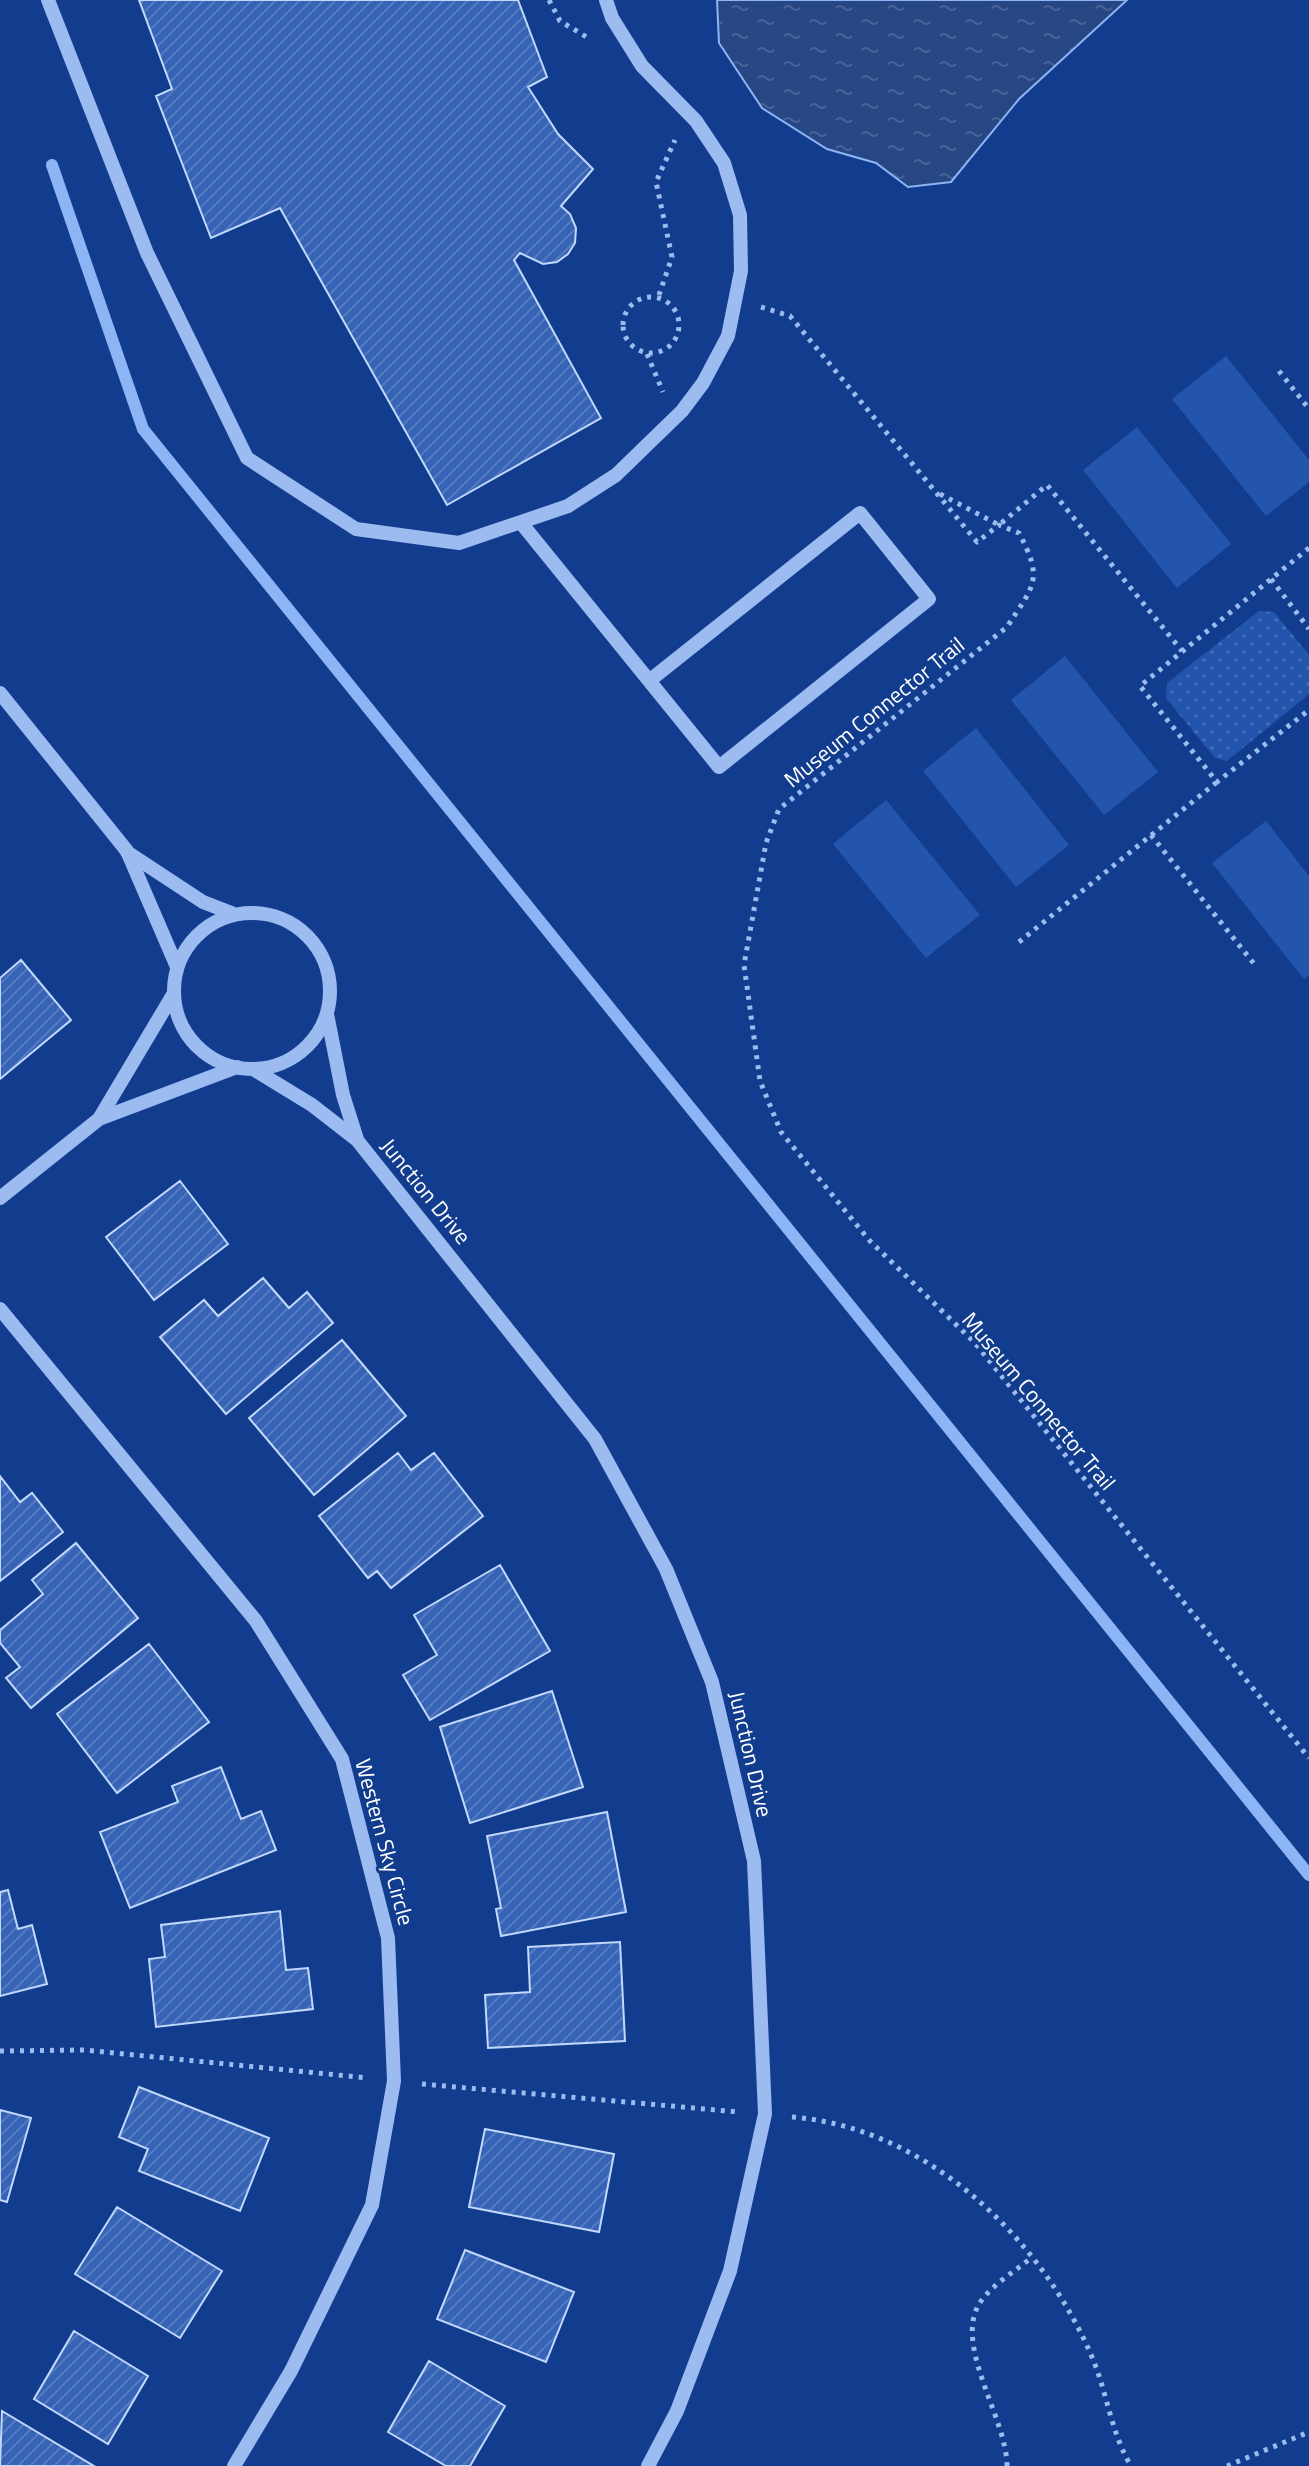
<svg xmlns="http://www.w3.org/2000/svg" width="1309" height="2466" font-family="'Titillium Web',sans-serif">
<defs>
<pattern id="grass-dots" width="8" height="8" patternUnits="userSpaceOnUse" patternTransform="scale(2)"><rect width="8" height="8" fill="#2455ad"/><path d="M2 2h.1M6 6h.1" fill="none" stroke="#456eb9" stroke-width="1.8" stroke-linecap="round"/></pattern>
<pattern id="water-ripples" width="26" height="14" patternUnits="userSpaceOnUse" patternTransform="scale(2)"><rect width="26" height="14" fill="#274784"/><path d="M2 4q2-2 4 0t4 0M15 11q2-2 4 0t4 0" fill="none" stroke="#476396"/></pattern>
<pattern id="building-hatch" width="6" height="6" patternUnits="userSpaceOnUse" patternTransform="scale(2)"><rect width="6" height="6" fill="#3663b5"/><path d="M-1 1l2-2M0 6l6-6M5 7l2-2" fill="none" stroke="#547ac0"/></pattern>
</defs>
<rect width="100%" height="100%" fill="#123d8e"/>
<path fill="url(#grass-dots)" d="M1259,611l15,1 35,43v39l-82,67 -12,-3 -49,-60 1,-15z"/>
<path fill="#2455ad" d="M1226,356l83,104v22l-43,34 -94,-117z
M1137,427l94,117 -54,44 -94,-118z
M1065,656l93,116 -54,43 -93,-115z
M976,728l93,117 -53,42 -93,-116z
M886,800l94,115 -54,43 -93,-114z
M1266,821l43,55v99l-5,4 -92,-116z"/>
<path fill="url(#water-ripples)" stroke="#8db4f5" stroke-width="2" d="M717,0h410l-108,99 -68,83 -43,5 -32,-24 -49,-14 -65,-41 -43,-65z"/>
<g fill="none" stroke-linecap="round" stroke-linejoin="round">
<path stroke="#8db4f5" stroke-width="12" d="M52,165l91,264 1166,1446"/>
</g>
<path fill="url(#building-hatch)" stroke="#c2d8fc" stroke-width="2" d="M139,0h379l29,77 -19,10 30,47 35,35 -32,37 9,8 6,14 -1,15 -7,11 -11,8 -14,2 -23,-11 -6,7 87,158 -154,87 -167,-297 -69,30 -55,-142 16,-7z
M21,960l50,60 -71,59v-101z
M180,1181l48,63 -74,56 -48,-63z
M263,1278l26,30 18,-16 26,31 -107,91 -66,-77 44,-37 14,16z
M342,1340l64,76 -92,79 -65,-77z
M398,1453l13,17 23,-17 49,63 -92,72 -14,-17 -9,7 -49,-62z
M0,1476l20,26 12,-9 31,39 -63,49z
M76,1543l62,75 -107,90 -25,-30 14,-11 -20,-24v-13l43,-36 -11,-14z
M500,1565l50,86 -120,69 -27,-45 34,-20 -23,-40z
M149,1644l60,78 -92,71 -60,-79z
M552,1691l31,96 -113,36 -30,-96z
M221,1767l20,52 20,-8 15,39 -146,58 -30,-76 78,-30 -6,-16z
M607,1812l19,100 -125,24 -5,-27 5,-1 -14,-72z
M8,1890l10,39 14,-4 15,59 -47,12v-104z
M280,1911l6,59 22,-2 5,41 -157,18 -7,-68 16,-2 -4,-32z
M620,1942l5,99 -137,7 -3,-53 45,-3 -2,-45z
M139,2087l130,51 -29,73 -101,-40 9,-22 -29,-12z
M0,2110l31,8 -24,84 -7,-2z
M485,2129l129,25 -15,78 -130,-25z
M117,2207l105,64 -42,67 -105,-64z
M465,2250l109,42 -28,70 -109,-43z
M74,2331l74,45 -40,68 -74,-45z
M429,2361l76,45 -35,60h-24l-58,-34z
M2,2411l92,55h-94z"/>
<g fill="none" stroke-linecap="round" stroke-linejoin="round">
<path stroke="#9cbbf1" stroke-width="5" stroke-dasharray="4 6" stroke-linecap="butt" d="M549,0l11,21 30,18
M659,295l13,-38 -16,-75 19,-42
M623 325a28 28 0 1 1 56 0a28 28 0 1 1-56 0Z
M761,307l29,9 187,226 22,-17 20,8c25,47 15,52 -12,94l-228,182 -13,34 -22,122 16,116 21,51 88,108 106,103 334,415
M647,354l16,38
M1279,371l30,38
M940,494l59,31 48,-40 135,166
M1309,548l-169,138 77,96 92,-72
M1271,579l38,50
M1151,835l104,130
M1019,942l198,-160
M0,2051l84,-1 284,28
M422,2084l317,28
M792,2117c133,10 249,120 300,240 15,35 19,76 39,109
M1007,2466c0,-46 -50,-115 -30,-158 9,-20 39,-37 55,-51
M1227,2466l82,-34"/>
<path stroke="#9cbbf1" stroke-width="14" d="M48,0l99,253 100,205 109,71 103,14 109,-37 48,-31 66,-64 21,-28 25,-47 13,-65 -1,-56 -16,-52 -28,-42 -54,-55 -30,-48 -6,-18
M522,524l197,243 210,-168 -69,-86 -211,168
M0,693l127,158 50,116
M127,852l76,50 31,12
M174 991a78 78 0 1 1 156 0a78 78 0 1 1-156 0Z
M327,1014l16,81 14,44
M253,1069l59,36 45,35 238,299 71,130 46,113 42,179 11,253 -35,157 -53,140 -29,55
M99,1119l75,-126
M0,1198l99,-79 138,-52
M0,1309l256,312 86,138 46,179 6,143 -22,124 -81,166 -57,95"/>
</g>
<g text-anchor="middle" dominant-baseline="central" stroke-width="6" stroke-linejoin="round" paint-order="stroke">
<g font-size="22" fill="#fff" stroke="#123d8e">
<text transform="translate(874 712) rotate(-39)">Museum Connector Trail</text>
<text transform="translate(426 1191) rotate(51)">Junction Drive</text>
<text transform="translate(1039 1401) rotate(50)">Museum Connector Trail</text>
<text transform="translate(751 1754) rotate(77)">Junction Drive</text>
<text transform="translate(385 1842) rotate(75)">Western Sky Circle</text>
</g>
</g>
</svg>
